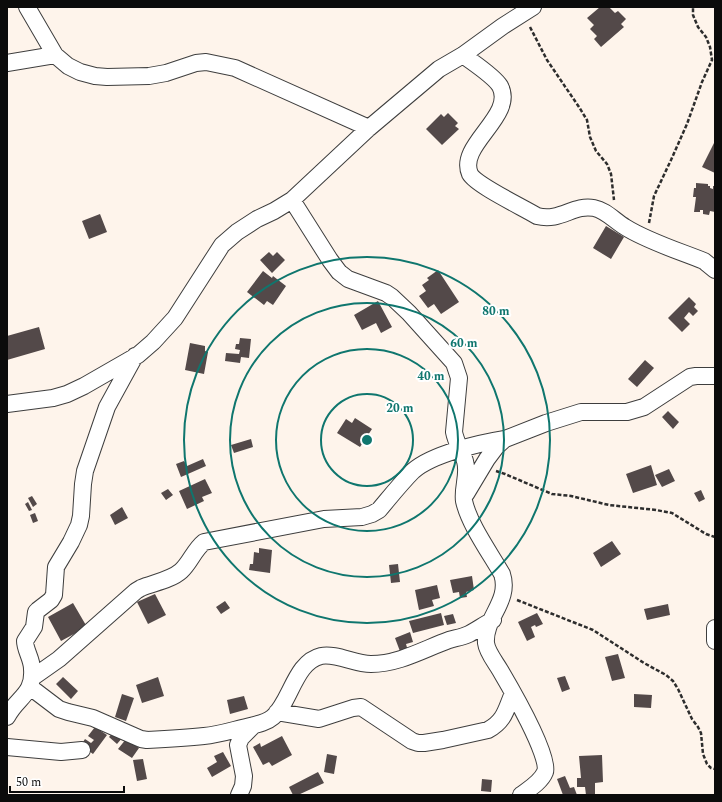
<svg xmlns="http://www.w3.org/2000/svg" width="722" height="802" font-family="Spectral,serif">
<rect width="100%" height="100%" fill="#fef4eb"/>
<path fill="#534949" d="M600,7h9l6,6 3,-2 8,8 -5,5 3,3 -23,20 -7,-8 3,-3 -7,-7 4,-4 -7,-7z
M448,113l10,10 -3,3 4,3 -17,16 -16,-16 15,-15 3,3z
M715,141v32l-13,-6z
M696,183l12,1v2h2v2l3,1v-3h2v26l-5,-1 -1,4 -6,-1v-4h-3v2h-6l2,-15h-3l1,-9h2z
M100,214l7,18 -18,7 -7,-18z
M606,226l18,11 -13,22 -18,-11z
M269,252l4,4 4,-4 8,8 -13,13 -12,-13z
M438,270l21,32 -18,12 -7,-10 -6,4 -9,-12 7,-5 -4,-6 7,-5 -2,-2z
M263,271l9,7 1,-2 13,10 -13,19 -6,-4 -3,4 -17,-13z
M689,297l7,7 -2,3 4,4 -5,5 -4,-4 -5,6 6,6 -8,8 -14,-14z
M378,301l14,26 -11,6 -5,-10 -14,7 -8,-15z
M39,327l6,22 -38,11v-24z
M240,338l11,1 -2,19 -8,-1 -1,6 -15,-2 1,-8 13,1 1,-4 -5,-1 1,-5h3z
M190,343l15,3v5l3,1 -4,22 -19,-4z
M645,360l9,8 -17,19 -9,-8z
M668,411l11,11 -6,7 -11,-12z
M355,418l17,11 -12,18 -23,-14 9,-14 6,4z
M251,439l2,8 -19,6 -3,-8z
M203,459l3,7 -25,11 -5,-13 8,-3 3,5z
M651,465l6,20 -24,8 -7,-19z
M669,469l6,12 -13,6 -7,-12z
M205,479l7,14 -10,4 2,4 -17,8 -8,-18z
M168,489l5,6 -7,5 -5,-7z
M701,490l4,9 -6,3 -5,-9z
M32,496l5,8 -4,3 -5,-9z
M28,502l4,8 -3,1 -4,-7z
M122,507l6,11 -13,7 -5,-10z
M35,513l3,8 -5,2 -3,-8z
M612,541l9,13 -20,13 -8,-14z
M259,548l13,2 -2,23 -21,-3 1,-6h3l1,-12 5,1z
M398,564l2,18 -9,1 -2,-18z
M472,576l2,14 -8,2 1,5 -7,1 -1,-6 -6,1 -3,-13z
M437,585l3,13 -8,2 2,6 -15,4 -4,-20z
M155,594l11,21 -18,9 -11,-22z
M225,601l5,7 -9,6 -5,-7z
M73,603l14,24 -26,14 -13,-24z
M668,604l2,11 -23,5 -3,-11z
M441,613l3,12 -31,8 -4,-12z
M537,613l6,11 -7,3 -1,-2 -4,2 4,10 -8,4 -9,-19z
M453,614l3,9 -9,2 -3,-9z
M410,632l3,10 -7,2 2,7 -7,3 -6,-16z
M618,654l7,24 -13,3 -7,-24z
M565,676l5,13 -8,3 -5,-14z
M63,677l15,14 -7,8 -15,-15z
M158,677l6,19 -22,7 -6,-18z
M122,694l12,4 -8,23 -11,-4z
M634,694l18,1 -1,13 -17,-1z
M244,696l4,13 -18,5 -3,-14z
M95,727l12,8 -14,19 -12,-9 4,-6 6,4 3,-3 -6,-4z
M115,730l8,7 -6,7 -8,-7z
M282,736l10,19 -20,11 -3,-4 -6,3 -10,-18 7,-4 1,4z
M126,739l13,9 -7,10 -14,-9z
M223,752l8,14 -19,11 -5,-9 10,-6 -3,-6z
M327,754l10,2 -3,18 -10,-2z
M602,755l1,27 -8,1v12h-9l-1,-8h-8v-9h4l-2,-22z
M143,759l4,20 -10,2 -4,-21z
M318,772l6,11 -26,12h-5l-4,-8z
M565,776l5,12 4,-1 3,8h-14l-6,-16z
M482,779l10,1 -1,12 -10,-1z"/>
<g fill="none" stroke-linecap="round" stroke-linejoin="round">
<defs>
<path id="minor" d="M27,7l28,48 13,11 12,6 15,4 12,1 42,-1 17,-3 30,-10 10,-1 29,6 134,60
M463,55c9,7 31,21 37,31 16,30 -43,59 -30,88 6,11 54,34 67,42 24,6 36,-12 57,-8 11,2 21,13 31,19 22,14 54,24 79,34l11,9
M7,63l48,-8
M292,200l38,60 9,12 9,7 38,14 6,4 17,16 45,50 5,15 -5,54c2,11 8,19 11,29 4,13 -3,27 -1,40 5,23 26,52 38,73 9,27 -18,44 -16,69 1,9 10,20 14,27 10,17 51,87 45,102 -4,10 -16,17 -24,23
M7,404l46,-6 14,-4 17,-8 54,-31 15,-13 22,-24 47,-73 15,-13 20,-13 17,-8 18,-11 77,-72 70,-59 24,-14 40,-29 30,-19
M466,494l21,-35 9,-12 9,-8 41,-16 35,-11h46l17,-5 46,-30 6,-1h19
M715,628v13
M32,678l27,-19 77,-68 5,-3c12,-5 30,-8 40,-17 9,-8 13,-21 23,-29l120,-23 38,-2 10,-3 7,-4c11,-13 22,-27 34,-39 19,-17 67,-28 92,-32
M30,687l29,22 9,3 25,6 48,21 6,1c19,-1 38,-2 57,-4 13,-1 26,-5 38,-8 11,-3 23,-4 31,-11 18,-16 22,-55 48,-61 15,-3 34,8 50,8 28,0 53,-15 78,-24 7,-2 14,-3 20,-6 8,-4 16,-10 24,-14
M277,712l42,7 34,-11 8,-1 51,34 6,2h6l19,-3 45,-10c17,-9 18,-21 25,-37
M7,717c10,-20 27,-22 25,-48 0,-10 -7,-19 -7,-28l9,-14 2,-15 2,-2 13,-10 3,-5 2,-28 15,-25 8,-17 2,-9 2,-32 2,-13 22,-64 28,-51
M7,747l54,5 21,-2
M239,795l4,-9 1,-10 -6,-31 3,-7 13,-13"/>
</defs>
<use href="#minor" stroke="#3e3e3e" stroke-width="18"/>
<path stroke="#2d2d2d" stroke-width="2.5" stroke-dasharray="4 2" stroke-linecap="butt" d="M530,27l17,33 32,47 8,13 3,17 6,14 11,13 4,10 3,26
M649,223l5,-27 17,-36 16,-36 15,-42 10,-22 -2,-13 -4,-10 -8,-10 -5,-12v-8
M496,471l9,3 47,20 19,2 38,9 47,5 16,3 34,21 9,3
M517,600l76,30 51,33 22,12 7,6 5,8 14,30 6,8 3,6 2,21 4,10 4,4 4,1"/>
<use href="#minor" stroke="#fff" stroke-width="16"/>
</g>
<g fill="none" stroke="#0f766e" stroke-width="2">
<circle cx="367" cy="440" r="46"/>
<circle cx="367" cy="440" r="91"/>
<circle cx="367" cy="440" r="137"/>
<circle cx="367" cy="440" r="183"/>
</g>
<circle cx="367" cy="440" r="6" fill="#0f766e" stroke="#fff" stroke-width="2"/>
<g font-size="12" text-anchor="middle" font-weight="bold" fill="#0f766e" stroke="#fff" stroke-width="4" stroke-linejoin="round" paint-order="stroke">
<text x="496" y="315">80 m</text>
<text x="464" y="347">60 m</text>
<text x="431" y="380">40 m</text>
<text x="400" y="412">20 m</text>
</g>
<rect width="722" height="802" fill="none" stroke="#0b0b0b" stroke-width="16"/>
<path d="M10 786v6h114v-6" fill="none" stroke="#0b0b0b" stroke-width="2"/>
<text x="16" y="786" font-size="12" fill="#0b0b0b" stroke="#ffffff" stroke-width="3" paint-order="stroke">50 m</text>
</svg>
